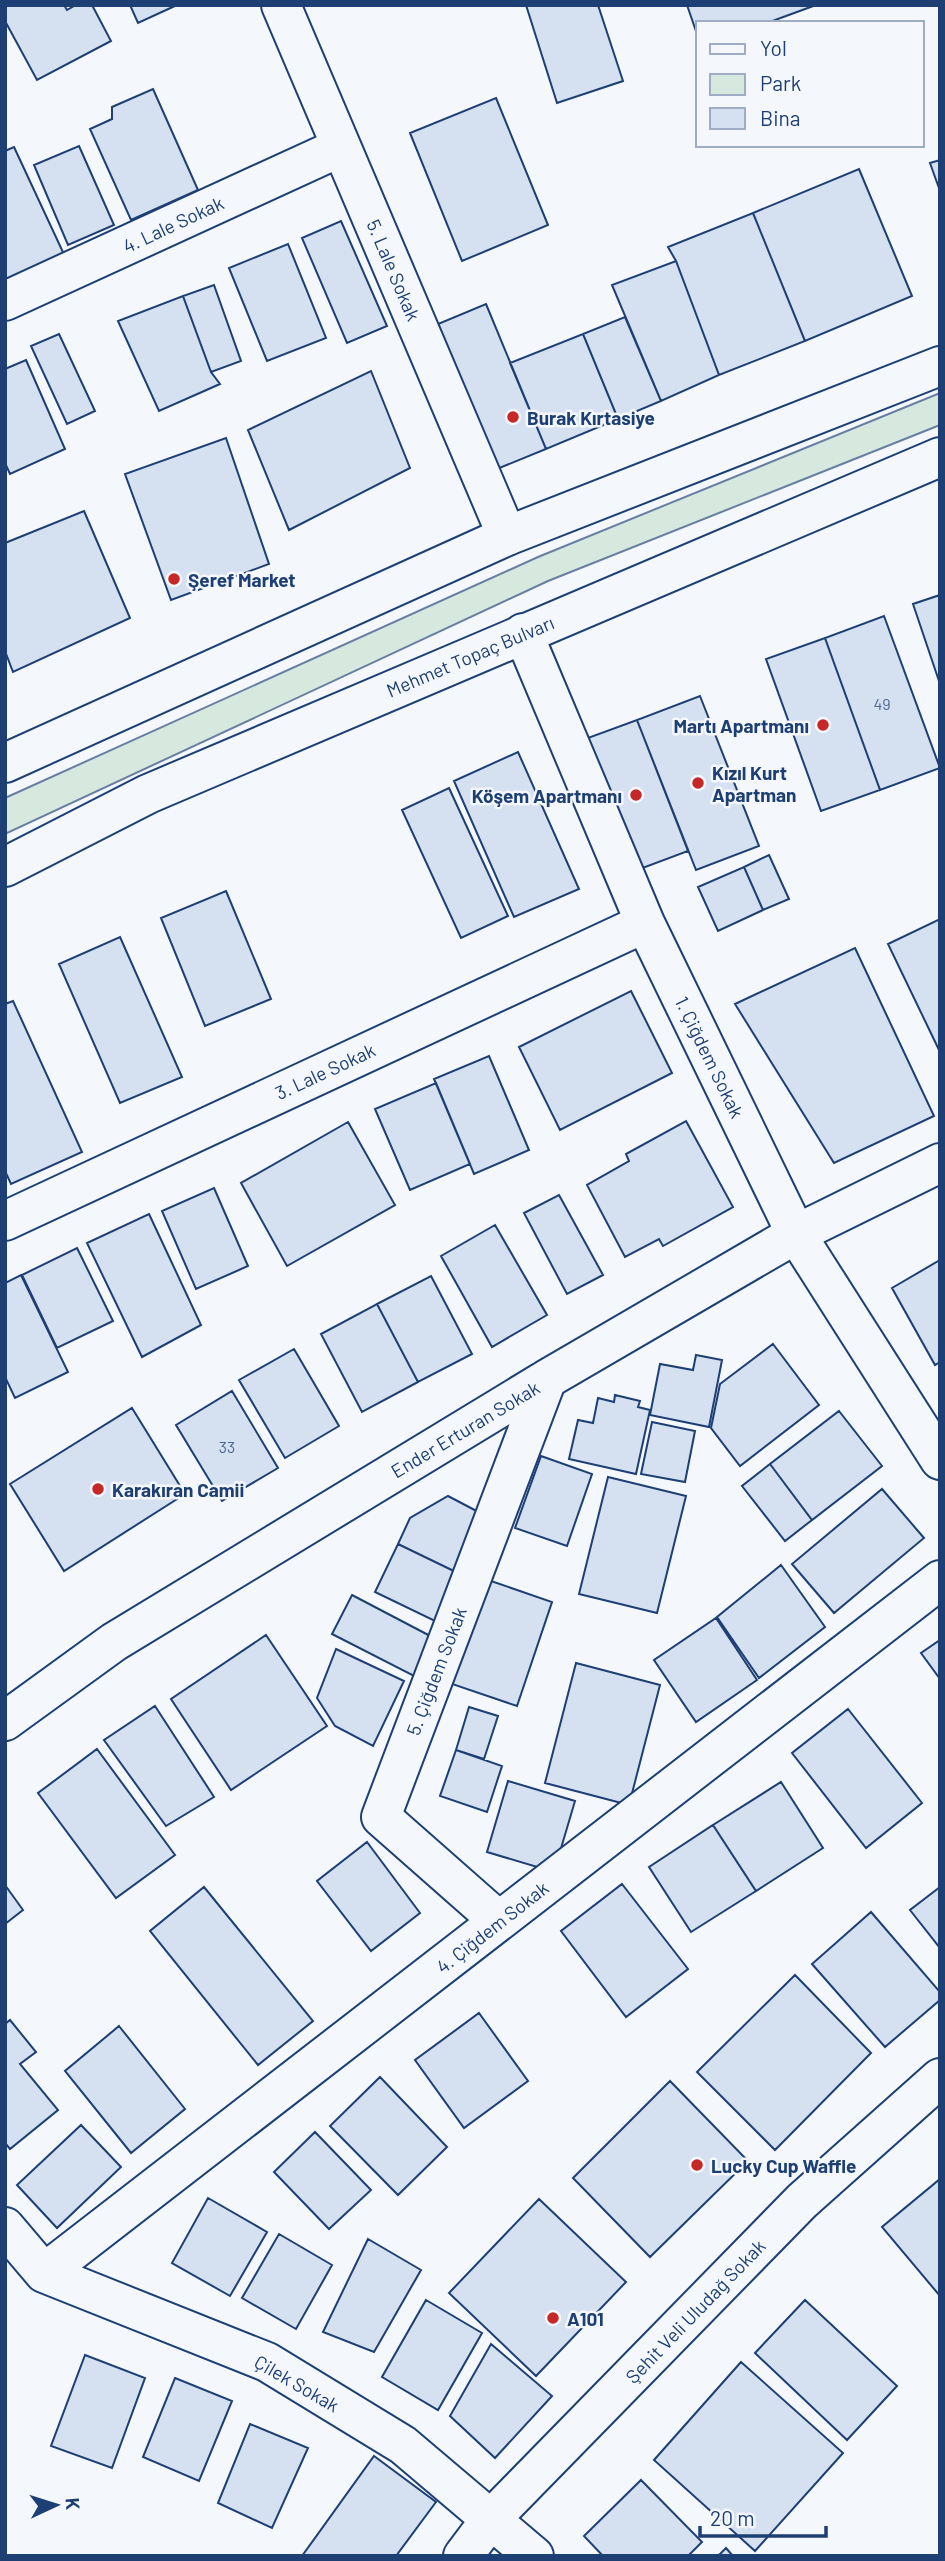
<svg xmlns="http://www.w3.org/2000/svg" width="945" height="2561" font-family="Barlow,sans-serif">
<rect width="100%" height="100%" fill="#f4f7fb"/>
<path fill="#d7e8df" stroke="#687fa3" stroke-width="2" d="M940,393v32l-392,156 -543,253v-36l533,-241z"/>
<path fill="#d5e0f0" stroke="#1d3f73" stroke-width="2" d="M5,5h59l3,5 9,-5h16l19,36 -74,39 -32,-59z
M130,5h47l-39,18z
M526,5h72l25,76 -66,22z
M687,5h129l-49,18h-69v14z
M153,89l45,101 -67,30 -41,-91 22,-10v-12z
M496,98l52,127 -86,36 -52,-128z
M79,146l35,79 -46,20 -34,-80z
M14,147l54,116 -63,29v-141z
M940,160v31l-10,-28z
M859,169l53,127 -107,45 -52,-128z
M753,213l52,128 -86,34 -43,-114 -8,-14z
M341,221l46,105 -40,17 -45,-105z
M288,244l38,94 -59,23 -38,-93z
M676,261l43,114 -58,26 -49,-116z
M214,285l27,76 -30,11 -28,-76z
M183,296l28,76 9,12 -61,27 -41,-90z
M486,304l60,145 -49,20 -59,-145z
M625,317l36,84 -43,18 -35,-85z
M59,334l36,77 -28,13 -36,-78z
M583,334l35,85 -72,30 -36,-86z
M26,360l39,89 -55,25 -5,-11v-94z
M371,371l39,97 -121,62 -41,-100z
M226,438l43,126 -98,36 -46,-126z
M84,511l46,107 -117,54 -8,-21v-108z
M940,595v89l-27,-80z
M884,616l56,152 -60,22 -55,-152z
M825,638l55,152 -59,21 -55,-152z
M700,696l59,150 -63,24 -59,-150z
M637,720l51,131 -56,21 -47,-133z
M518,752l61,137 -65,28 -60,-136z
M449,788l59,128 -47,22 -59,-128z
M769,855l20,44 -26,11 -19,-43z
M744,867l19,43 -45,21 -20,-44z
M226,891l45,108 -66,27 -44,-108z
M940,919v133l-52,-108z
M120,937l62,140 -62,26 -61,-139z
M855,948l79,168 -100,47 -99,-159z
M631,991l41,82 -112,57 -41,-83z
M13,1001l69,151 -71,32 -6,-13v-167z
M489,1056l40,94 -55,24 -40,-95z
M436,1083l34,81 -60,26 -35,-81z
M686,1121l47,86 -70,39 -4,-7 -34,18 -38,-72 42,-24 -3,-7z
M348,1122l47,83 -108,61 -46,-83z
M214,1188l34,78 -52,23 -34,-78z
M559,1195l44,80 -36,19 -43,-81z
M149,1214l52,111 -59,32 -55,-114z
M495,1225l52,90 -55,32 -51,-91z
M77,1248l36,73 -56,27 -35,-73z
M940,1260v102l-5,3 -43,-77z
M21,1275l47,97 -53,26 -10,-21v-94z
M431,1276l41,78 -54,28 -41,-78z
M377,1304l41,78 -56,30 -41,-78z
M773,1344l46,61 -79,61 -29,-38 9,-44z
M294,1349l45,77 -54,32 -46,-78z
M696,1355l26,5 -13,67 -59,-12 10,-51 33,6z
M232,1391l46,77 -56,33 -46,-76z
M615,1395l25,6 -2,6 12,3 -14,64 -67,-15 9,-39 15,3 5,-25 16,4z
M132,1408l53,86 -121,77 -54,-87z
M839,1411l43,55 -70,54 -42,-56z
M652,1422l43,9 -10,51 -44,-8z
M541,1456l51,18 -25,72 -52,-18z
M770,1464l42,56 -27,21 -43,-55z
M608,1477l78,19 -29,117 -78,-19z
M882,1489l42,49 -90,75 -42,-49z
M448,1496l40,21 -28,57 -62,-30 12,-26z
M398,1544l62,30 -23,48 -62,-30z
M781,1565l44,62 -66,51 -42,-61z
M488,1580l64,22 -35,104 -65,-22z
M352,1595l84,44 -20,38 -84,-43z
M716,1618l41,62 -61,42 -42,-62z
M266,1635l61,91 -96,64 -60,-91z
M940,1640v39l-19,-26z
M336,1649l68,32 -31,65 -38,-20 -18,-28z
M576,1663l84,22 -31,120 -84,-22z
M155,1706l59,91 -48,29 -62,-86z
M469,1707l29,9 -14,43 -28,-9z
M848,1709l74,94 -56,45 -74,-95z
M97,1749l78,106 -59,43 -78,-105z
M456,1750l46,16 -15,46 -47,-16z
M508,1781l67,20 -21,71 -67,-20z
M781,1782l42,66 -67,43 -43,-66z
M713,1825l43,66 -65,41 -42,-65z
M367,1842l53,71 -49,38 -54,-70z
M622,1884l66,85 -62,48 -65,-86z
M5,1885l18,25 -18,14z
M204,1887l109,134 -55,44 -108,-134z
M940,1887v61l-30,-38z
M871,1912l69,80v8l-55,47 -73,-83z
M795,1975l76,78 -96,97 -78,-78z
M479,2013l49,68 -64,47 -49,-68z
M10,2020l26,32 -16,12 38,46 -48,39 -5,-6v-119z
M119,2026l66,83 -54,44 -66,-82z
M380,2077l67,70 -49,48 -68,-69z
M670,2081l78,80 -98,96 -77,-79z
M81,2125l40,42 -64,61 -40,-43z
M315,2132l56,58 -42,39 -55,-57z
M940,2179v117l-58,-69z
M208,2198l59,34 -37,64 -58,-33z
M539,2199l87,83 -90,94 -87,-83z
M279,2234l53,31 -36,64 -54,-31z
M368,2239l53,31 -47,82 -51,-20z
M426,2300l56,33 -44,77 -56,-33z
M805,2300l92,86 -50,54 -92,-87z
M491,2344l61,52 -57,62 -45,-42z
M85,2355l60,23 -33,90 -61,-22z
M741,2362l102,91 -88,98 -101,-91z
M175,2378l57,23 -33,80 -56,-24z
M250,2424l58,24 -36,80 -54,-25z
M374,2456l62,46 -40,54h-94z
M641,2480l61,62 -14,14h-85l-19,-20z
M726,2548l7,8h-15z"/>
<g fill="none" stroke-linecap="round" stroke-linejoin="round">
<defs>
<path id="street" d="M281,5l226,531
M5,301l336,-154
M523,633l122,290 151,311 144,226
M5,1221l640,-298
M5,1721l109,-79 433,-263 249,-145 144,-71
M499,1921l-118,-104 166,-438
M5,2227l39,46 223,89 136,83 131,111
M44,2273l896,-693
M463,2556l27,-36 312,-319 138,-123"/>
<path id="secondary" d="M5,763l502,-227 433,-170
M5,867l143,-73 792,-337"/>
</defs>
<use href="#street" stroke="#1d3f73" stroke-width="42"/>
<use href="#secondary" stroke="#1d3f73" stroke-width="42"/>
<use href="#street" stroke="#f4f7fb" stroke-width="38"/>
<use href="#secondary" stroke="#f4f7fb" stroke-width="38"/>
</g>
<g fill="#c62828" stroke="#f4f7fb" stroke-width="2.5">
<circle cx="513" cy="417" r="7"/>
<circle cx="174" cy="579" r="7"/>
<circle cx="823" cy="725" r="7"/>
<circle cx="698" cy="783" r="7"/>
<circle cx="636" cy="795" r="7"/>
<circle cx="98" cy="1489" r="7"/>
<circle cx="697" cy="2165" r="7"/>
<circle cx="553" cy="2318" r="7"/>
</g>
<g text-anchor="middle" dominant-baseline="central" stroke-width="5" stroke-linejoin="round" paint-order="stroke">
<g font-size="16" fill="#4b6792">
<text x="882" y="703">49</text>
<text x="227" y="1446">33</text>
</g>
<g font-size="19" fill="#1d3f73" stroke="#f4f7fb">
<text transform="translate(173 224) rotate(-25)">4. Lale Sokak</text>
<text transform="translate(394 270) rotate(67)">5. Lale Sokak</text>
<text transform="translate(470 656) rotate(-23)">Mehmet Topaç Bulvarı</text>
<text transform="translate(710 1057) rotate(64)">1. Çiğdem Sokak</text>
<text transform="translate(325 1071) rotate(-25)">3. Lale Sokak</text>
<text transform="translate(465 1429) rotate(-31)">Ender Erturan Sokak</text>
<text transform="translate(436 1671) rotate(-69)">5. Çiğdem Sokak</text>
<text transform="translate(492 1927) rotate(-38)">4. Çiğdem Sokak</text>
<text transform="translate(695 2311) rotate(-46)">Şehit Veli Uludağ Sokak</text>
<text transform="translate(297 2383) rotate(30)">Çilek Sokak</text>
</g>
<g font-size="19" font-weight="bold" fill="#1d3f73" stroke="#f4f7fb" text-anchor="start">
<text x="527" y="417">Burak Kırtasiye</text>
<text x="188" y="579">Şeref Market</text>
<text x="809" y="725" text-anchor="end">Martı Apartmanı</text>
<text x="712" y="772">Kızıl Kurt<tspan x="712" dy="22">Apartman</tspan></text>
<text x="622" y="795" text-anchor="end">Köşem Apartmanı</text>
<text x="112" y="1489">Karakıran Camii</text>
<text x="711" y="2165">Lucky Cup Waffle</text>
<text x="567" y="2318">A101</text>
</g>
</g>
<rect width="945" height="2561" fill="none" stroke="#1d3f73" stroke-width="14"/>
<rect x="696" y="21" width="228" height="126" fill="#f4f7fb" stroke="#9eadc5" stroke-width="2"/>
<rect x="710" y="44" width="35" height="10" fill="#f4f7fb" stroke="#9eadc5" stroke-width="2"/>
<text x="760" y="56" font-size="21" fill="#1d3f73">Yol</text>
<rect x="710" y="74" width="35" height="21" fill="#d7e8df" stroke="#9eadc5" stroke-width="2"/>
<text x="760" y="91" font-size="21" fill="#1d3f73">Park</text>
<rect x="710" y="108" width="35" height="21" fill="#d5e0f0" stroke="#9eadc5" stroke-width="2"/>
<text x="760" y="126" font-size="21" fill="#1d3f73">Bina</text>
<g transform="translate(56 2505) rotate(86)" stroke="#f4f7fb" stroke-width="5" paint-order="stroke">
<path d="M0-5L12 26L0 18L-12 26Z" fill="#1d3f73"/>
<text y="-10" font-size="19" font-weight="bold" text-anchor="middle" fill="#1d3f73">K</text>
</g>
<path d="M700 2526v10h126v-10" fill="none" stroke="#1d3f73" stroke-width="3.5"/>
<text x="710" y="2526" font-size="21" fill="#1d3f73" stroke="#f4f7fb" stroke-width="5" paint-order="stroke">20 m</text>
</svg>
